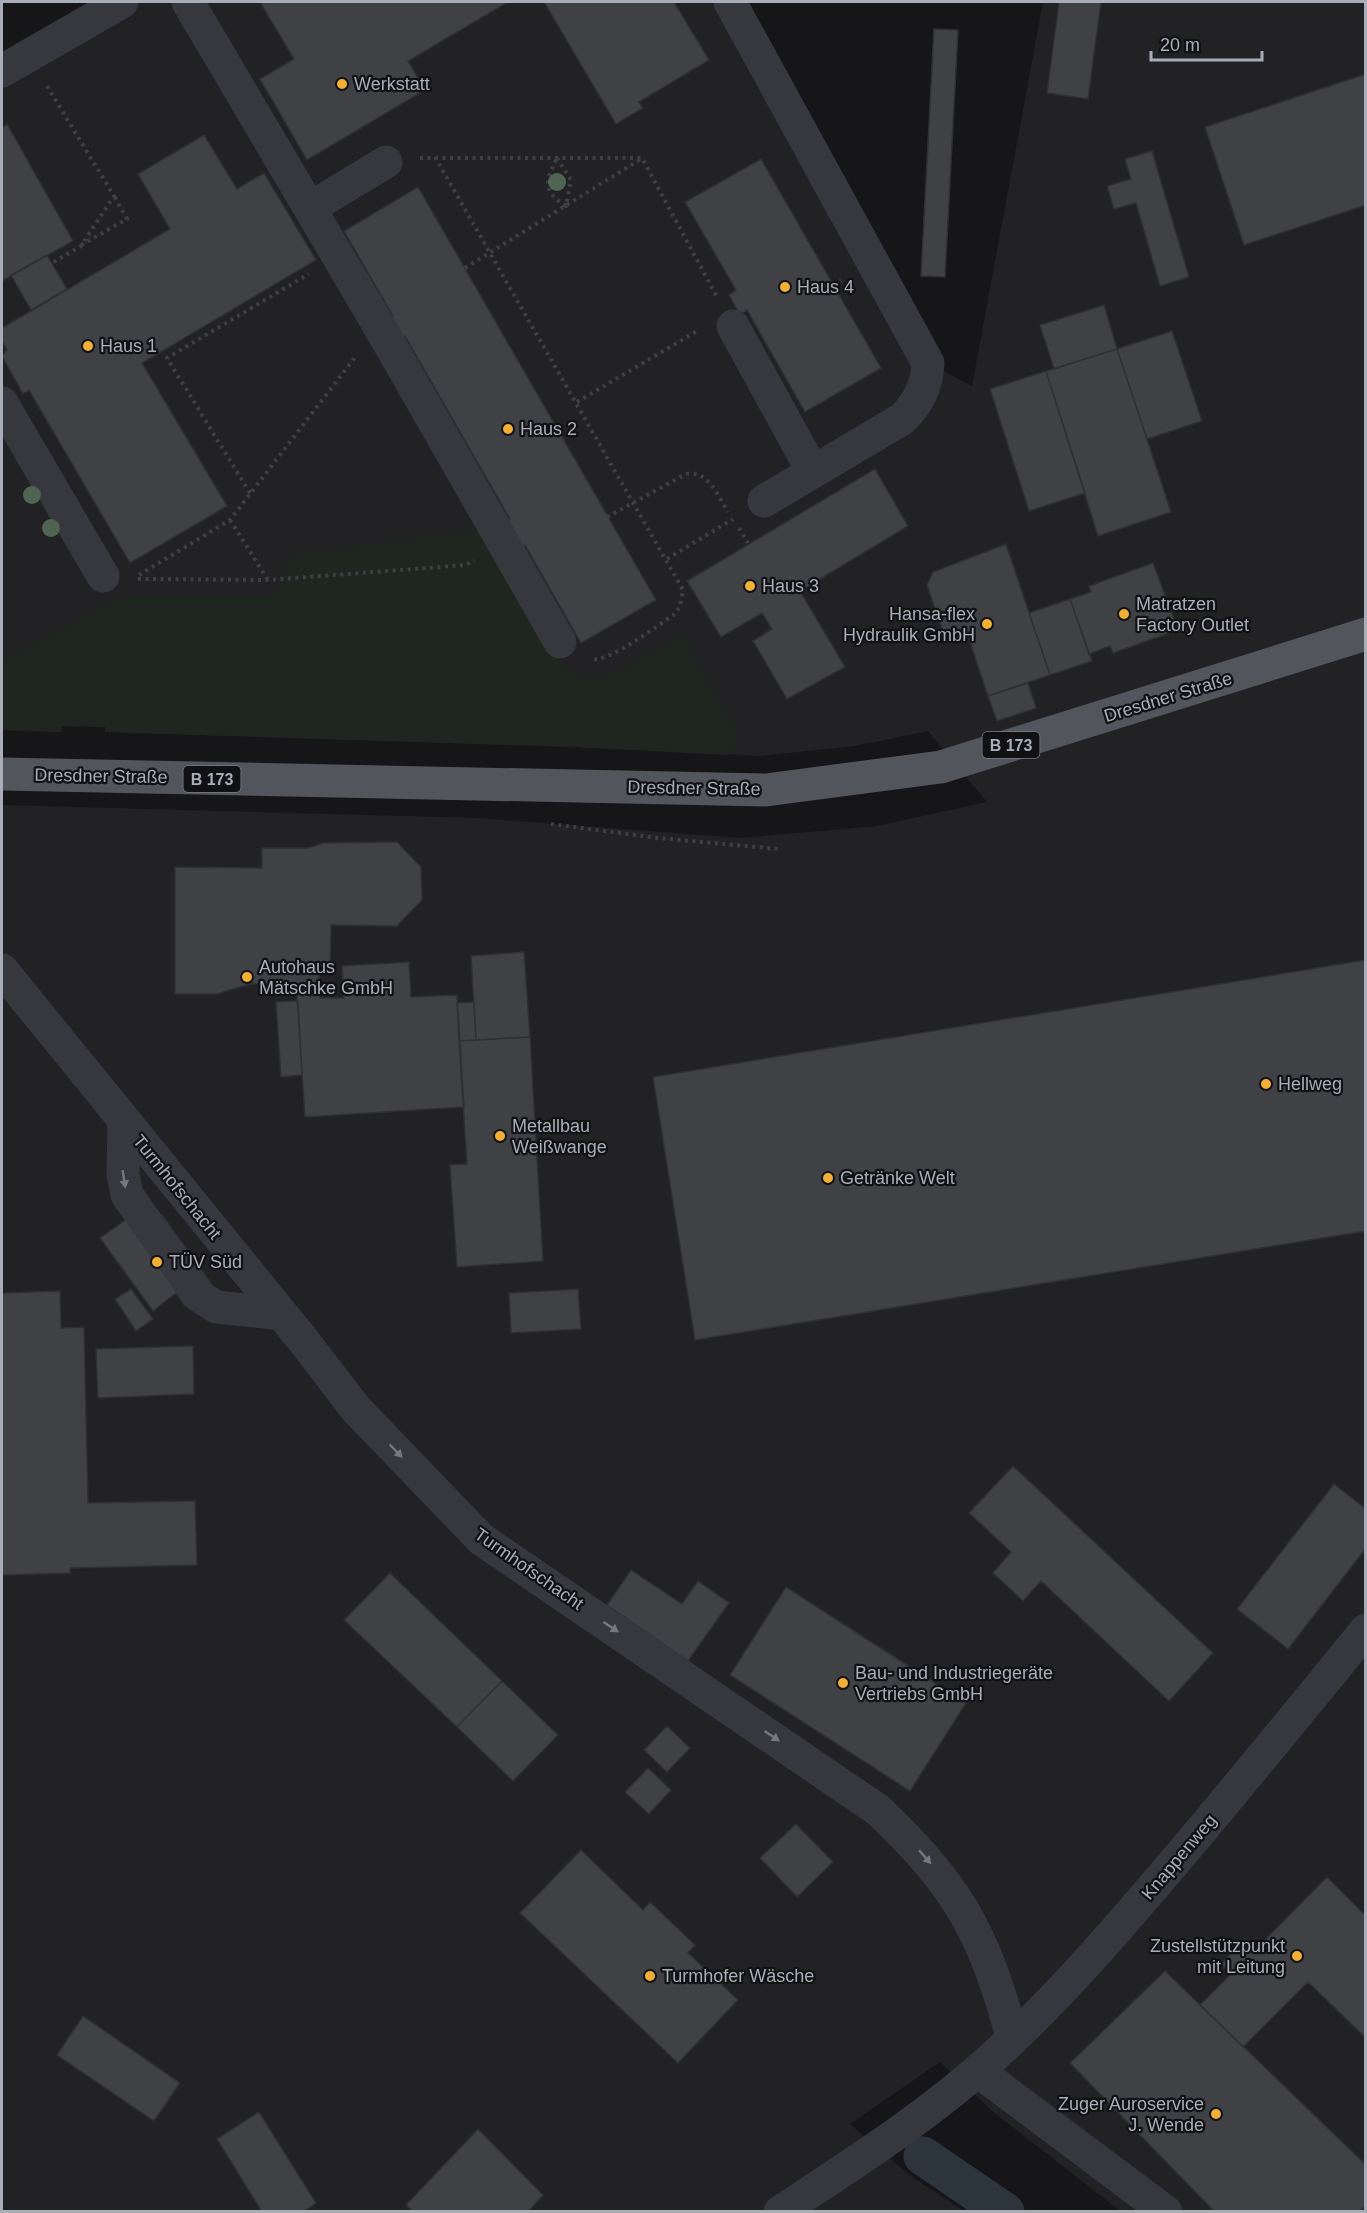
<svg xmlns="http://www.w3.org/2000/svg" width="1367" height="2213" font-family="Helvetica,sans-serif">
<rect width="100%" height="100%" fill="#161618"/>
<path fill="#222225" d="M122,2h608l198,361 44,23 71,-384h322v2209h-245l-128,-100 -52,-49 -90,62 59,51 55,36h-962v-1406l476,13 262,20 137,-12 110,-24 -59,-71 -73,15 -95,10 -184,-9 -471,-15v-5l-43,-1 -1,6 -59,-2v-659z"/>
<path fill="#1e261f" d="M476,528l74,124 17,18 25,8 32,-10 59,-34 58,103 -15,18 -150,-8 -471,-15v-5l-43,-1 -1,6 -59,-2v-69l119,-65h150l19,-42z"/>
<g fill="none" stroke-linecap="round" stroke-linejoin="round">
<path stroke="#2c353c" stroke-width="39" d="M923,2156l82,56"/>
</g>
<path fill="#404145" stroke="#303034" stroke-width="1.5" d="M260,2h248l-100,59 17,29 -118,70 -47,-81 34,-20z
M544,2h130l35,58 -70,42 4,6 -27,16z
M1059,2h42l-13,97 -41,-6z
M934,29l24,1 -13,247 -24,-1z
M1366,74v131l-122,40 -39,-118z
M7,124l66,117 -71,40v-153z
M204,135l33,54 27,-16 52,87 -174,103 85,143 -97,57 -101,-173 -6,4 -21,-38 5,-6 -5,-9v-13l168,-99 -32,-55z
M1152,151l37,126 -29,9 -24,-83 -22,6 -7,-23 24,-7 -6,-20z
M761,159l120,209 -76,44 -58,-102 -7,5 -11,-20 7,-5 -51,-88z
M418,187l238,413 -75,43 -56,-98 -8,5 -15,-26 8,-5 -105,-183 -7,5 -13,-21 8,-4 -49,-85z
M47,255l20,34 -36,21 -20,-35z
M1104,305l13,44 -63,20 -14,-44z
M1172,331l30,90 -55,18 -30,-90z
M1117,349l54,163 -73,24 -52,-165z
M1046,371l39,122 -56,18 -39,-122z
M875,469l33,57 -108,65 45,76 -58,32 -34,-58 19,-12 -10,-16 -41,24 -34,-56z
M1006,544l44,131 -62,21 -20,-60 -21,7 -20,-58 6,-13z
M1153,563l25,67 -65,23 -3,-7 -21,8 -19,-55 21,-7 -2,-6z
M1070,599l22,62 -42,14 -21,-62z
M1028,683l8,25 -39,13 -9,-25z
M397,842l24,25 1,33 -25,26 -66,-1 -1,46 -11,-1 1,28h24l-2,-32 67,-4 2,35 46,-2 7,112 -159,10 -9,-134 -46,1 -33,10h-42v-127l87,1v-20h47l14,-5z
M524,952l6,85 -54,3 -5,-84z
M1366,960v271l-671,109 -42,-263z
M298,1001l4,74 -21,2 -5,-75z
M474,1002l2,38 -17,1 -2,-38z
M530,1037l13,224 -86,6 -7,-102 17,-1 -8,-123z
M162,1215l51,71 -28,20 -9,-13 -23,18 -53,-73 27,-19 10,14z
M131,1289l22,30 -17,12 -21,-32z
M578,1289l3,40 -70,4 -2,-40z
M60,1291l1,37 23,-1 4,176 107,-2 2,64 -127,3v5l-68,2v-282z
M193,1346l1,48 -96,4 -2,-49z
M1013,1466l200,187 -44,48 -128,-120 -18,20 -30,-28 18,-21 -42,-39z
M1334,1484l32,25v39l-78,101 -51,-40z
M631,1570l51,34 16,-23 31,22 -41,58 -81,-56z
M390,1573l112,108 -45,46 -113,-107z
M786,1587l180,116 -56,88 -180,-116z
M502,1681l56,54 -45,46 -56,-54z
M667,1726l23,22 -23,24 -23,-22z
M648,1768l23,22 -22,24 -24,-22z
M796,1824l37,38 -36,35 -37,-39z
M581,1850l62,60 7,-8 45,43 -7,8 50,47 -60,63 -158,-150z
M1327,1877l39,39v122l-58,-56 -65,65 -43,-42 31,-31 -10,-10 24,-25 11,10z
M1165,1971l201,194v40l-7,7h-144l-145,-149z
M83,2016l97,67 -26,38 -97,-66z
M259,2112l57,91 -13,9h-41l-45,-73z
M478,2129l65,66 -15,17h-115l-7,-7z"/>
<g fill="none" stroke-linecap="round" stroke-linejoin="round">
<path stroke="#3d3f44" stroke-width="4" stroke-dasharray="3 4.5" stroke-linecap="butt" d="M47,86l67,110 -33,50 -29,17
M435,157l248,433 -3,16 -5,8c-17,11 -66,49 -84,45
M420,158h222l75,139
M557,158l14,22 -5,26c-25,-16 -20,-25 -9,-48z
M81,245l46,-26 -13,-23
M465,268l176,-109
M834,285l7,-5
M577,402l120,-71
M250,493l-83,-135 142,-84
M607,517l79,-43c23,-4 31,21 42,38
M230,520l38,60
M739,528l9,15
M667,559l66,-40
M139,575l91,-55 126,-164
M138,579l130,1 198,-15 8,-5
M551,824l107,14 121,11"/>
<path stroke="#37383d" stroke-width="33" d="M188,2l197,334 175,306
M730,2l198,361c-1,23 -10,41 -26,56l-138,82
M2,71l120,-69
M310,208l76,-46
M733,326l80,146
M2,403l101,173
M2,970l301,370 53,69 125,130 397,271c79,75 106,122 134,227
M124,1121l-1,53 4,21 72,101 17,11 66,7
M978,2071l188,141
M780,2212c69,-46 133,-86 196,-140 70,-60 131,-131 190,-200 68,-80 134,-161 200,-242"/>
<path stroke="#53555c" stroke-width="33" d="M2,774l764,16 175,-23 425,-133"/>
</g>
<g fill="#506452">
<circle cx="557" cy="182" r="9"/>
<circle cx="32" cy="495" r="9"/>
<circle cx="51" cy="528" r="9"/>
</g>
<defs><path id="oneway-solid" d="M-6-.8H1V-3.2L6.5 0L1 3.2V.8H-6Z" transform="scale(1.5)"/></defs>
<g fill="#757881">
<use href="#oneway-solid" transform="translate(124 1179) rotate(81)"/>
<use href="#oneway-solid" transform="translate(396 1451) rotate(46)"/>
<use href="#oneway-solid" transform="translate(611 1627) rotate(34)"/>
<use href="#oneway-solid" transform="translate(772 1736) rotate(34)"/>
<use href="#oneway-solid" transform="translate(925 1857) rotate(49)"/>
</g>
<g fill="#f2b134" stroke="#111113" stroke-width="2">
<circle cx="342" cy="84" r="6"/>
<circle cx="785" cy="287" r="6"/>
<circle cx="88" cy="346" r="6"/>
<circle cx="508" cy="429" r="6"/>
<circle cx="750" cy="586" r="6"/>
<circle cx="1124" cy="614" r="6"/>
<circle cx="987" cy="624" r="6"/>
<circle cx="247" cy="977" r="6"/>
<circle cx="1266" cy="1084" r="6"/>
<circle cx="500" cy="1136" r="6"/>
<circle cx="828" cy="1178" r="6"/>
<circle cx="157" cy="1262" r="6"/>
<circle cx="843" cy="1683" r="6"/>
<circle cx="1297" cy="1956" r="6"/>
<circle cx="650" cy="1976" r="6"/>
<circle cx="1216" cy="2114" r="6"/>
</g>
<g text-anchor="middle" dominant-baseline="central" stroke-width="4.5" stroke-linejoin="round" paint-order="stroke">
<g fill="#111113" stroke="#7b7e86" stroke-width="1.5">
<rect x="982.5" y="732" width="57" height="26" rx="4.5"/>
<rect x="183.5" y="766" width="57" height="26" rx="4.5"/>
</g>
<g font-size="16" font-weight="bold" fill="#a8adb8">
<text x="1011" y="745">B 173</text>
<text x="212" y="779">B 173</text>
</g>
<g font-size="18" fill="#a8adb8" stroke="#111113" text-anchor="start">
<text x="354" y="84">Werkstatt</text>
<text x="797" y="287">Haus 4</text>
<text x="100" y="346">Haus 1</text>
<text x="520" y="429">Haus 2</text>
<text x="762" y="586">Haus 3</text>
<text x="1136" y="604">Matratzen<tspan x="1136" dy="21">Factory Outlet</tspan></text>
<text x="975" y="614" text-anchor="end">Hansa-flex<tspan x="975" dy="21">Hydraulik GmbH</tspan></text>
<text x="259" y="967">Autohaus<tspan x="259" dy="21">Mätschke GmbH</tspan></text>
<text x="1278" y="1084">Hellweg</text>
<text x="512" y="1126">Metallbau<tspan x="512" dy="21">Weißwange</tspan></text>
<text x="840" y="1178">Getränke Welt</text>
<text x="169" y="1262">TÜV Süd</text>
<text x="855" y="1673">Bau- und Industriegeräte<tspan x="855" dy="21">Vertriebs GmbH</tspan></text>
<text x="1285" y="1946" text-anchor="end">Zustellstützpunkt<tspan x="1285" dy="21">mit Leitung</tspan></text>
<text x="662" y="1976">Turmhofer Wäsche</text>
<text x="1204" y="2104" text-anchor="end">Zuger Auroservice<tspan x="1204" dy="21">J. Wende</tspan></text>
</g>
<g font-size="18" fill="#a8adb8" stroke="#111113">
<text transform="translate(1168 697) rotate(-17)">Dresdner Straße</text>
<text transform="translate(101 776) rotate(1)">Dresdner Straße</text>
<text transform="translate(694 788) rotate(1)">Dresdner Straße</text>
<text transform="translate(177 1187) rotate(51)">Turmhofschacht</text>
<text transform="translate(529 1569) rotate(35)">Turmhofschacht</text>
<text transform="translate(1179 1857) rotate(-50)">Knappenweg</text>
</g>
</g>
<rect width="1367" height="2213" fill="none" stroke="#a8adb8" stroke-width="6"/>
<path d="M1151 51v9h111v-9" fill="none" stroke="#a8adb8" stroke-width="3"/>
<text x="1160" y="51" font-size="18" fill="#a8adb8" stroke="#111113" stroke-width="4.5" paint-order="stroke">20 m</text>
</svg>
